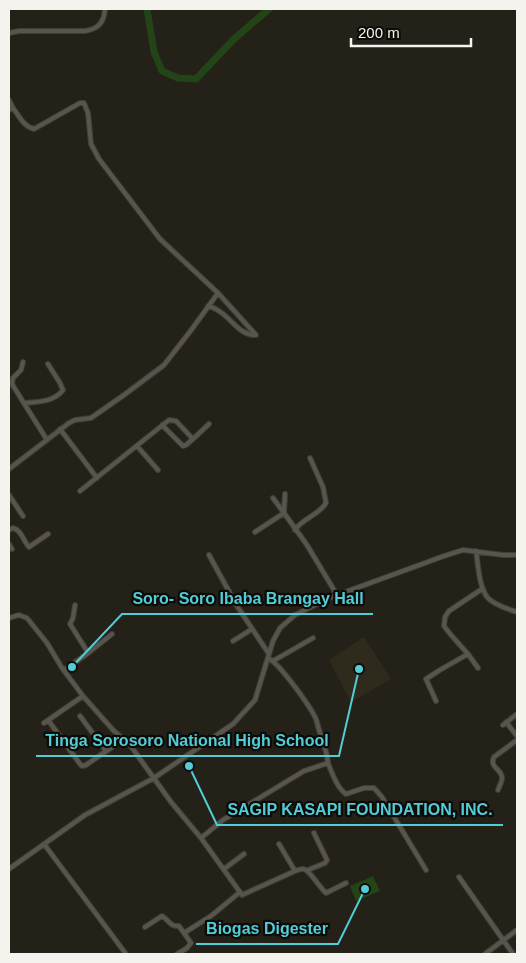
<svg xmlns="http://www.w3.org/2000/svg" width="526" height="963" font-family="Helvetica,sans-serif">
<rect width="100%" height="100%" fill="#242119"/>
<path fill="#2e2b1c" d="M364,637l27,42 -40,23 -22,-42z"/>
<path fill="#224417" d="M373,876l7,15 -24,10 -6,-15z"/>
<g fill="none" stroke-linecap="round" stroke-linejoin="round">
<path stroke="#224417" stroke-width="7" d="M147,9l7,43 8,19 16,7 18,1 38,-40 35,-30"/>
<defs>
<path id="minor" d="M9,33l10,-2h66c13,-2 19,-8 20,-22
M9,100l4,8 -4,2
M208,306c4,1 8,3 11,5 12,7 21,25 37,24l-38,-42
M23,362l-2,8 -8,8 -1,6 35,56
M24,403c14,-1 30,-1 39,-13l-3,-7 -12,-19
M162,425l21,21 3,-1 7,-6
M60,429l37,49
M137,446l21,24
M9,469l60,-46 6,-3 16,-2 33,-23 40,-30 28,-36 26,-36 -58,-54 -61,-80 -8,-15 -3,-31 -4,-10h-4l-46,26c-10,-2 -15,-13 -21,-21
M80,491l89,-71 7,1 17,18 16,-15
M285,494l-1,19 23,32 30,50
M9,495l14,21
M9,530l4,-2c9,2 10,13 16,19l19,-13
M295,530c8,-12 24,-15 31,-27l-3,-16 -13,-29
M255,532l29,-19 -11,-15
M9,544l3,5
M476,551c2,13 3,37 12,47 6,7 20,11 29,14
M209,555l28,51 32,48
M9,618l10,-3 8,3 20,25 15,25 21,28 30,34 17,15 41,57 30,36 41,57 53,-24c3,-1 5,-2 8,-2 6,0 17,19 23,24l20,-10
M233,641l19,-12
M87,654l25,-20
M468,654l10,14
M273,661l40,-23
M64,670l23,-16v-3l-17,-27 3,-6 2,-13
M436,701l-10,-22 14,-9 28,-16 -17,-19 -7,-9 1,-9 4,-6 33,-22
M80,716l26,35
M48,720l32,44 2,2 4,-1 38,-26
M506,722l11,14
M44,723l39,-27
M503,725l14,-11
M328,763c4,10 9,25 18,31l18,-6h10l8,9 44,73
M498,790c1,-3 4,-8 4,-12 0,-9 -13,-10 -8,-21l23,-17
M201,838l22,-18 71,-43 10,-6 24,-8c-1,-12 -5,-21 -9,-33 -1,-4 -2,-8 -3,-11 -6,-13 -36,-55 -48,-61
M44,844l82,110
M279,844l16,27
M9,869l76,-54 69,-37 79,-54 22,-24 18,-59 7,-13 15,-13 34,-17 115,-42 19,-6 40,5h14
M224,869l20,-15
M308,870l17,-7 2,-3 -13,-27
M459,877l54,77
M145,927l17,-11c7,4 8,11 17,10l5,7
M177,954l10,-6 4,-5 -7,-10 27,-17 29,-24
M485,954l32,-24"/>
</defs>
<use href="#minor" stroke="#403e37" stroke-width="6"/>
<use href="#minor" stroke="#58554c" stroke-width="4"/>
</g>
<path fill="none" stroke="#52ccd6" stroke-width="2" d="M72 667L122 614H373M359 669L339 756H36M189 766L217 825H503M365 889L338 944H196"/>
<g fill="#52ccd6" stroke="#0c0b07" stroke-width="2">
<circle cx="72" cy="667" r="5"/>
<circle cx="359" cy="669" r="5"/>
<circle cx="189" cy="766" r="5"/>
<circle cx="365" cy="889" r="5"/>
</g>
<g font-size="16" text-anchor="middle" font-weight="bold" fill="#52ccd6" stroke="#0c0b07" stroke-width="4.5" stroke-linejoin="round" paint-order="stroke">
<text x="248" y="604">Soro- Soro Ibaba Brangay Hall</text>
<text x="187" y="746">Tinga Sorosoro National High School</text>
<text x="360" y="815">SAGIP KASAPI FOUNDATION, INC.</text>
<text x="267" y="934">Biogas Digester</text>
</g>
<rect width="526" height="963" fill="none" stroke="#f4f3ed" stroke-width="20"/>
<path d="M351 38v8h120v-8" fill="none" stroke="#f4f3ed" stroke-width="2.5"/>
<text x="358" y="38" font-size="15" fill="#f4f3ed" stroke="#0c0b07" stroke-width="4" paint-order="stroke">200 m</text>
</svg>
